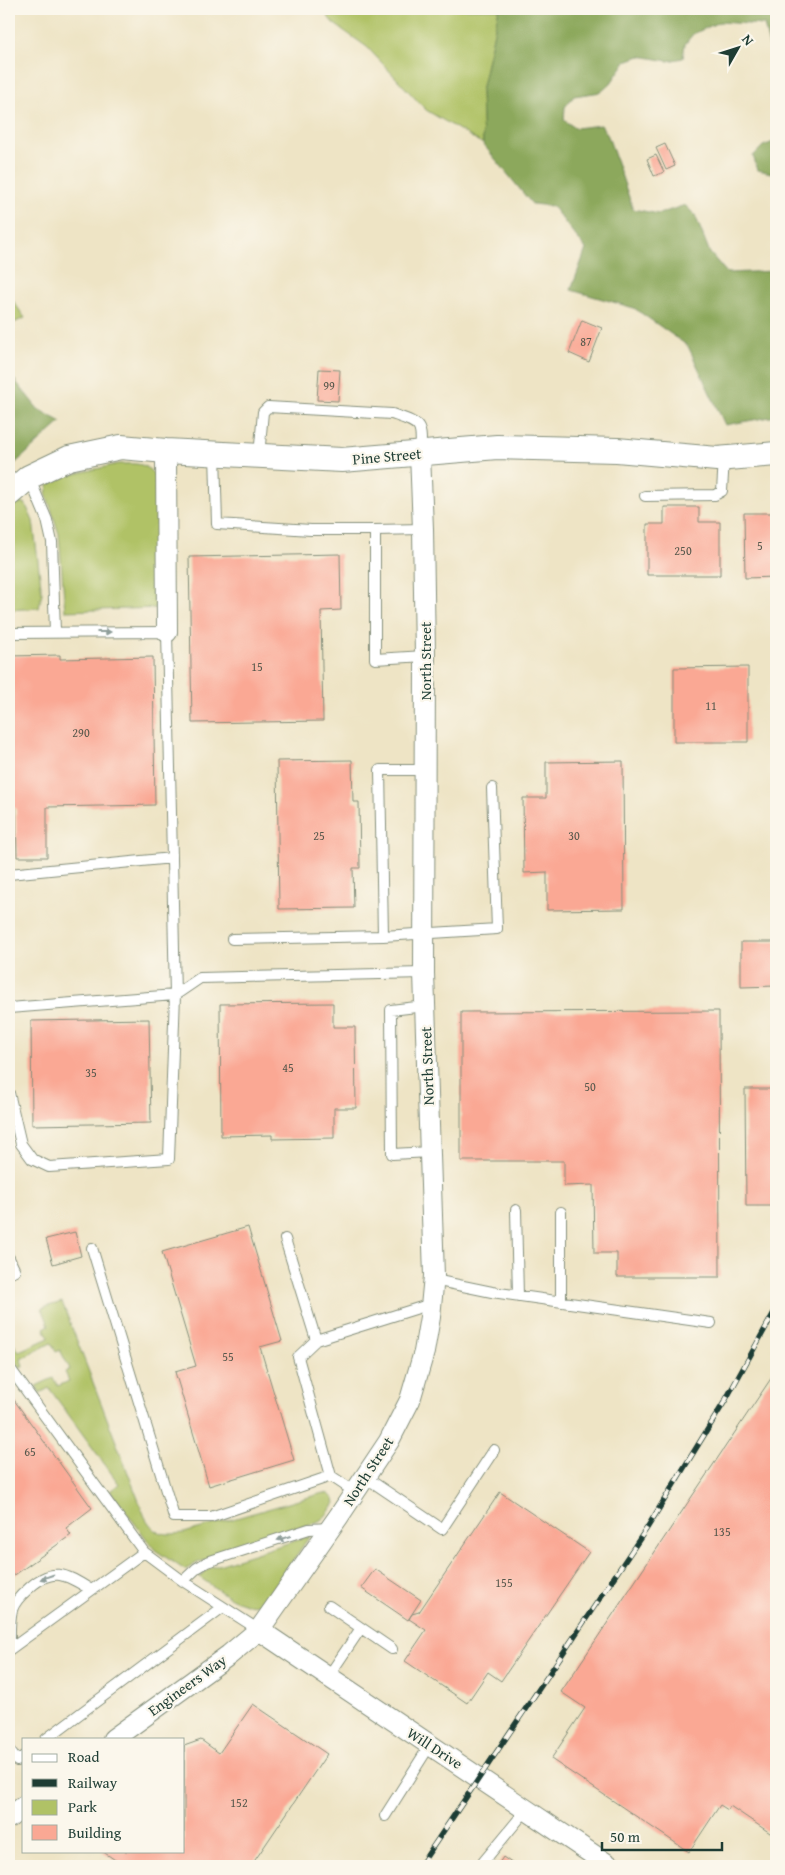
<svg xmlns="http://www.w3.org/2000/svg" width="785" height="1875" font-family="'Gentium Book Plus',serif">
<rect width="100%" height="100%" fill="#fbf7ec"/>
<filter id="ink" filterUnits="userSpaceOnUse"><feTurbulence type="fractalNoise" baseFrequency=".02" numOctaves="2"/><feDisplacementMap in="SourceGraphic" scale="10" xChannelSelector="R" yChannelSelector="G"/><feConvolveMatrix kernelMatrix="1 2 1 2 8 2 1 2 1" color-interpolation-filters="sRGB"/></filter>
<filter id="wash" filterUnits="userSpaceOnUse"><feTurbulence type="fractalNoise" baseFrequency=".0096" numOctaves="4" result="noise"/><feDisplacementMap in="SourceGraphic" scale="20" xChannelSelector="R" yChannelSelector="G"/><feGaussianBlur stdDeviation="1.12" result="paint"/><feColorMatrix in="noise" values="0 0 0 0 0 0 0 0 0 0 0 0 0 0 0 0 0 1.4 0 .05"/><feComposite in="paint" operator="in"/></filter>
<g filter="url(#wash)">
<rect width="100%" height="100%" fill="#eee4c5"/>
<path fill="#b0c266" stroke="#68804d" d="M322,9h177l-18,82 2,53 -57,-34 -59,-63 -34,-24z
M9,295l16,23 -16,7z
M118,464c20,0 26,-3 39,14l1,130 -93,3 -6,-77 -13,-41 3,-9 12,-7z
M17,503h8l8,18 9,72 -3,15 -30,2v-99z
M62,1302l83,215c11,19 19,18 39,16l139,-40 6,1 5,5 1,4c-10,14 -11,18 -28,22l-110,38 -12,7 -30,-20 -45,-59 9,-7 -70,-96 -9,5 -4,-7 17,-8 5,8 11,-5 -4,-9 5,-3 -10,-19 -4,2 -5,-9 -30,16 2,8 -3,1 -11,-17v-6l3,-3 7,9 30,-13 -5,-10 5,-3 -7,-17z
M310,1536l-47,67c-22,8 -46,-15 -64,-26l10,-9z"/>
<path fill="#8ca85b" stroke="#567248" d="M499,9h277v66l-12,-50 -45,-3 -26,12 -8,10 -2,14 -15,3 -28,-5 -14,5 -15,22 -10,9 -27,4 -9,11 -1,13 11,8 26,-3 7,11 25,73 26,5 26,-9 10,10 15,38 17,20 49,-2v145l-51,9 -37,-79 -54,-38 -63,-18 15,-41 -34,-43 -20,-2 -49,-60 -2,-53z
M776,141v29l-5,3 -13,-3 -5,-14 10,-10z
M9,373l29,36 23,13 -52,47z"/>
<g id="blocks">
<path fill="#faa894" d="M665,144l10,22 -9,4 -10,-22z
M656,155l8,17 -10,4 -7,-17z
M582,320l20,8 -13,34 -20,-9z
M319,369l21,1 -2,31 -21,-1z
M664,507h35v15h21v53h-73v-51h17z
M744,513h32v64l-31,1z
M340,554l1,56 -20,1 2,110 -131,2 -3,-166z
M60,655v4l93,-2 2,148 -108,2v50h-30l-1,-49h-7v-152z
M748,667v75h-74v-74z
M352,760l1,42h6l1,66h-7l1,40 -75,1 -2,-148z
M623,761l1,148 -77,1v-38l-23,1 -1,-75h23v-36z
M741,942h35v44l-35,1z
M333,1003v24h22l1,81h-22v30l-62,1v-4l-51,1 -1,-132z
M719,1011l1,266h-103v-24h-23l-1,-68 -29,1v-25h-103v-149z
M149,1019l2,104 -119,2 -1,-104z
M745,1089h31v117h-30z
M248,1227l34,114 -22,6 34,113 -85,26 -34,-114 21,-6 -34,-114z
M75,1232l6,24 -28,8 -7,-25z
M776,1371v466l-46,-31 -2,4 -8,-5 -31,47 -138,-93 34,-51 -24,-16z
M9,1393l83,115 -26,20 5,7 -62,44z
M500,1492l89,60 -88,129 -13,-9 -21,31 -62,-42 21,-31 -17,-11 3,-5 7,-2z
M375,1569l46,31 -13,20 -47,-32z
M253,1704l74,50 -76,112h-127l-22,-15h82v-105l17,-6 18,13z
M503,1857l13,9h-19z"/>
</g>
</g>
<g filter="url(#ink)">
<use href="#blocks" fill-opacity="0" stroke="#86907c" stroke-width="1"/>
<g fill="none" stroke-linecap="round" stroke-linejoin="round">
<defs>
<path id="service" d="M215,453l2,71 94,6h64
M259,456l4,-44 5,-5 124,7c28,10 31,9 28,40
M29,477l18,43 5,22 3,90
M645,496l70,-1 7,-4 2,-33
M423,529l-48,1v129l50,-3
M9,633l158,-1 8,363 -6,164 -120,8 -17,-8 -11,-15 -12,-51
M425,770h-45l3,166 114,-7 -5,-141
M9,874l163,-16
M232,939l151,-3
M425,1006l-34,4 1,144 38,-2
M9,1008l166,-13 25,-17 224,-5
M516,1210l2,86
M561,1212v89
M285,1239l31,101 115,-36
M92,1248l82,269h37l120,-41
M9,1258l6,13 -6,3
M434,1280l58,12 219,31
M316,1340l-18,17 33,119 24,16
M9,1367l135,185 39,29 76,49
M365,1477l77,52 52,-79
M183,1581l14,-13 10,-6 102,-33 22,-1
M329,1606l63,43
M10,1649c0,-12 -1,-27 2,-39 2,-7 9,-15 14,-19 25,-25 39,-18 65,-1
M9,1650l135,-98
M328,1677l33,-49
M46,1739l177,-132
M9,1750l8,11 7,-5
M385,1816l45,-71
M480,1866l47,-57"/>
<path id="minor" d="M166,451l1,181
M259,1630l351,236
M113,1739l116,-84 30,-25 80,-114 50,-75 21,-41 14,-48 6,-35 4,-41 -10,-303 1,-317 -2,-127 -3,-75
M9,1818l15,-12"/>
<path id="tertiary" d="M9,494l20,-17 40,-19 52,-11 45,4 176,9 155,-13 120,3 100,9 59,-5"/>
</defs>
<use href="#service" stroke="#86907c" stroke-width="12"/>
<use href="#minor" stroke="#86907c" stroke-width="22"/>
<use href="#tertiary" stroke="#86907c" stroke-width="26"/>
<use href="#service" stroke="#fff" stroke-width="10"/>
<use href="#minor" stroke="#fff" stroke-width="20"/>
<use href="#tertiary" stroke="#fff" stroke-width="24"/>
<defs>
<path id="rail" d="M420,1866l227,-338 78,-127 51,-92"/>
</defs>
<use href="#rail" stroke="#1f3d34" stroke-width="5.5"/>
<use href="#rail" stroke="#fbf7ec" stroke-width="4" stroke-dasharray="11" stroke-linecap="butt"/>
</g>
<defs><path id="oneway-solid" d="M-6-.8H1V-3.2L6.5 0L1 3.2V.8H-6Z" transform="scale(1.25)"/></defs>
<g fill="#8f9e9a">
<use href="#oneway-solid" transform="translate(104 632)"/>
<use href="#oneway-solid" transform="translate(284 1538) rotate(162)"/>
<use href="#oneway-solid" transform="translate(47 1577) rotate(161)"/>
</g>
</g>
<g text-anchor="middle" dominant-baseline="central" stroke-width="4.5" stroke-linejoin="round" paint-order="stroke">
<g font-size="12" fill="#56584c">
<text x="586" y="341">87</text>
<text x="329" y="385">99</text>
<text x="760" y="545">5</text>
<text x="683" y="550">250</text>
<text x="257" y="666">15</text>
<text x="711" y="705">11</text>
<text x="81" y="732">290</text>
<text x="319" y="835">25</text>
<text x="574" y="835">30</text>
<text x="288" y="1067">45</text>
<text x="91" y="1072">35</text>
<text x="590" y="1086">50</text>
<text x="228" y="1356">55</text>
<text x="30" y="1451">65</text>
<text x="722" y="1531">135</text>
<text x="504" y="1582">155</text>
<text x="239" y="1802">152</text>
</g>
<g font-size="15" fill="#1f3d34" stroke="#fbf7ec">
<text transform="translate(387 456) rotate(-5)">Pine Street</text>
<text transform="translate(425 661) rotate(-90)">North Street</text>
<text transform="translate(427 1066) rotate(-92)">North Street</text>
<text transform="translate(368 1471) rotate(-57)">North Street</text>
<text transform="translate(187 1685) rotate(-36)">Engineers Way</text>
<text transform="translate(435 1748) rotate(33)">Will Drive</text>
</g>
</g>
<rect width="785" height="1875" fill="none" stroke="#fbf7ec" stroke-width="30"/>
<rect x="22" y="1738" width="162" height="115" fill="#fbf7ec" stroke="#a3ada2"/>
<rect x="32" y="1754" width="25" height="8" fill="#ffffff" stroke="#a3ada2"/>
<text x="68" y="1762" font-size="15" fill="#1f3d34">Road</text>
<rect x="32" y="1779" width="25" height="8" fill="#1f3d34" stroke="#a3ada2"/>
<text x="68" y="1788" font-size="15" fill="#1f3d34">Railway</text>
<rect x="32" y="1800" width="25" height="15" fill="#b0c266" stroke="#a3ada2"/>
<text x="68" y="1812" font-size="15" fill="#1f3d34">Park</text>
<rect x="32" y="1825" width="25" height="15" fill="#faa894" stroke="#a3ada2"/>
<text x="68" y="1838" font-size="15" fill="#1f3d34">Building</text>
<g transform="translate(738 48) rotate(51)" stroke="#fbf7ec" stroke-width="4" paint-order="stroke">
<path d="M0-4L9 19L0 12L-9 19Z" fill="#1f3d34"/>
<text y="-8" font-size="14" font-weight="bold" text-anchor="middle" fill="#1f3d34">N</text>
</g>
<path d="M602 1842v8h120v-8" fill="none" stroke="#1f3d34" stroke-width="2.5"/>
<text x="610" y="1842" font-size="15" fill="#1f3d34" stroke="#fbf7ec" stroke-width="4" paint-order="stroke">50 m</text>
</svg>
